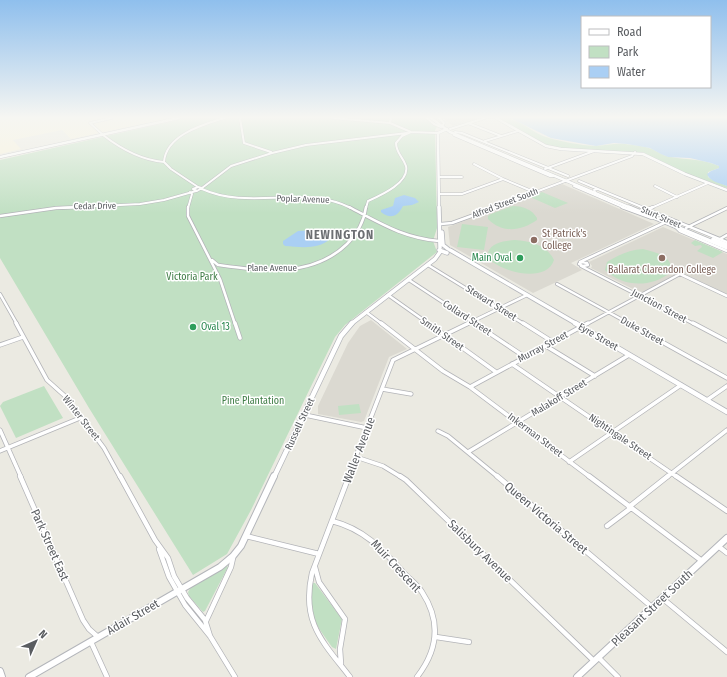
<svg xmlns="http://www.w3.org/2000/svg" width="727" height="677" font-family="'Fira Sans Condensed',sans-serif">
<rect width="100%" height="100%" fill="#ebeae2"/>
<path fill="#f9f3da" d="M0,118h164l1,1 -94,20 -9,-9 -49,10 8,9 -21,5z"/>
<path fill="#dbd9d1" d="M443,118h38l-28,8z
M562,184l92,40 -83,39 11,7 -49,23 -83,-48 -2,-18z
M663,227l64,27v40l-47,-22 -39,21 -50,-25 1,-2 -3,-4z
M371,320l36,29 -18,8 -25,64 -3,1 -43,-8v-8l30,-63 12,-17z"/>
<path fill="#c1e0c3" d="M187,118h239l11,9 -2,3 2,98 -4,13 4,11 -92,73 -10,12 -84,173 -24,44 -34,21 -104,-167 -89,-150v-98z
M498,118c24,0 31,14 51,20 14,4 31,7 45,8 11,0 20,-3 31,-2 8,1 19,2 27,5 7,3 11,7 19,8 17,3 32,2 48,9v2l-11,4v5l3,2 16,7v2l-39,-14 -44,-21 -82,-5 -17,-3z
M542,192l26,11 -13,5 -25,-11z
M513,206c9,0 19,3 24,12v2c-16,11 -34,14 -49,-1v-3l3,-2z
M462,224l26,3 -4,23 -27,-3z
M515,240c15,1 32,5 39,20 -8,24 -52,12 -65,-1l-1,-6c3,-11 17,-12 27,-13z
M695,240l28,12 -10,6 -16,-7 5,-4 -1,-2 -6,1 -4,-3z
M643,249c12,3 33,8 27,24 -20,15 -47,14 -65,-3l2,-8c11,-7 22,-12 36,-13z
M44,386l19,32 -47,20 -16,-32 3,-4z
M359,404l2,9 -22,2 -1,-9z
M227,566l1,1 -23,44 -2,1 -14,-16 -1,-4 3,-5z
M312,583h3l27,36 -6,30 -4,-2c-18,-25 -23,-31 -20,-64z"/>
<path fill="#aacff4" d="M510,118h217v68c-7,-3 -17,-4 -20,-12l4,-3 8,-3v-2l-8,-3 -21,-5 -22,-1 -7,-3 -11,-6 -23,-4 -13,-1 -18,3 -45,-8z
M404,195l11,3 4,4 -7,3 -9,1c-5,10 -12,14 -22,6v-2l12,-4 2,-8z
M315,230h6l8,4 1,5c-12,11 -30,8 -45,7l-2,-2v-3l15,-10z"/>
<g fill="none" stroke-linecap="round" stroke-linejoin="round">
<defs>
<path id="street-far3" d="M240,118l4,25 27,9
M333,118l57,5
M391,118l-1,5 21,9 27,1
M427,118l7,6 7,3
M439,118l5,5 -1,2
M468,123l33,13
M450,129l35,-11
M455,132l7,1 106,43
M102,134l-12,-11 22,-5
M455,134l-1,1 96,41h4
M103,135c18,14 38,25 61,27
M485,141l33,-10
M164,162c2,-27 38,-37 60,-44
M164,162l7,7 27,18
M545,169l49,-18
M440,177h22
M503,179l31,13
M579,181l19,8
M574,186l21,9
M655,186l22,11
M198,187l4,1 -5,3 -4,-2z
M202,188l29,-22 41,-13 34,-8 101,-12
M202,189c48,22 103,-5 149,19
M594,190l4,-1 46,19
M595,192v3l30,13
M440,194h22l41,-15 -29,-15
M60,208l80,-4 24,-4 32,-9
M188,208l4,-14 -2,-2
M366,208l2,-7c11,-5 42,-18 38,-35 -3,-9 -10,-13 -10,-23l6,-7 9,-4
M493,208l139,-52 3,-4
M651,208l57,-25"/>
<path id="street-far2" d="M188,207v9l32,63 15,45
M349,207c31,16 54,31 90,34
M622,207l30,11
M641,207l86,35
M648,209l5,-2
M0,216l56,-8 25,-1
M441,224l11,-1 44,-16
M676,227l4,4 47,20
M686,228l41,-20
M720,239l7,-4
M212,260l6,5c44,6 94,13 129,-21 10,-10 17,-23 19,-37
M580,262l86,-40
M582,262l5,1 1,2 -5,1 -4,-2z
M428,265l96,59
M581,266l113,58
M409,280l67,44
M557,284l73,40
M0,294l17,30
M388,295l41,29
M366,312l16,12
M467,324l60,-29
M587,324l93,-50 47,22"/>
<path id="street-far1" d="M16,323l31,57 19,17 38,51 16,29
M235,323l5,15
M381,323l62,48 27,16 120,90
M428,323l68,49
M474,323l51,34
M523,323l30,19
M628,323l99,55
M693,323l34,18
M0,345l23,-8
M546,346l49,30
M512,364l165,113
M470,387l118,-64
M382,389l29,5
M707,400l20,-14
M305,415l62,13
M0,430l21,47
M438,431l10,5 50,41
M0,451l80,-33
M468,452l161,-97
M356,457l27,9 18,11
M569,462l112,-77
M348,477l45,-117 76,-37
M667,477l60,-47"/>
<path id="street" d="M20,476l63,144 6,9 9,8
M120,476l35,64 13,18 6,18 13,22 18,22 5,16
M349,476l-37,97c-11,49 10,68 38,104
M400,476l6,4 188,181
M497,476l155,131
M589,476l113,85
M676,476l51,35
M629,507l39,-31
M332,521c32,8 50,28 71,51 6,7 14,12 19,20 19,29 16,58 -5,85
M607,526l24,-18
M246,536l73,18
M718,546l9,7
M159,549l10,28 16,28 25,31 25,41
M315,567l4,15 26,37 -5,30 1,15
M662,598l65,54
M206,621l25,-54 2,-9
M436,637l33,5
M91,642l16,35
M598,657l20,20"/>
<path id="secondary-far3" d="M431,118l19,14 181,76
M496,118l50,28 15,3 82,5 42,20 42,16
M0,157l179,-39
M439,208l-1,-75 9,-4"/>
<path id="secondary-far2" d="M439,207l1,41
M629,207l98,41
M442,232l1,13 5,4
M713,239l14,6
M439,250l8,3
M450,250l127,74
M351,324l84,-65 5,-7"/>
<path id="secondary-far1" d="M575,323l152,89
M274,477l67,-141 11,-13"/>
<path id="secondary" d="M0,671l2,6
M29,677l191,-110 13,-11 8,-10 33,-70
M577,677l150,-139"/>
</defs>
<use href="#street-far3" stroke="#b3b4b8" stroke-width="3"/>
<use href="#street-far2" stroke="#b3b4b8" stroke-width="4"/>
<use href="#street-far1" stroke="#b3b4b8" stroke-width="5"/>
<use href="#street" stroke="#b3b4b8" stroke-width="6"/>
<use href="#secondary-far3" stroke="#b4b6bb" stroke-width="3.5"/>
<use href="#secondary-far2" stroke="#b4b6bb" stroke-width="5"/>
<use href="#secondary-far1" stroke="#b4b6bb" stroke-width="6"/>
<use href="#secondary" stroke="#b4b6bb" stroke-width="8"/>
<use href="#street-far3" stroke="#fff" stroke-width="2"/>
<use href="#street-far2" stroke="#fff" stroke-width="2.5"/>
<use href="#street-far1" stroke="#fff" stroke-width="3.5"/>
<use href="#street" stroke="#fff" stroke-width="4.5"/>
<use href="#secondary-far3" stroke="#fff" stroke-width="2.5"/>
<use href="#secondary-far2" stroke="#fff" stroke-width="3.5"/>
<use href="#secondary-far1" stroke="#fff" stroke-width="4.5"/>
<use href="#secondary" stroke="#fff" stroke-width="6"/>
</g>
<linearGradient id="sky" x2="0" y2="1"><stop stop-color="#8fbfed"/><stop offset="0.55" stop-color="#f6f6f2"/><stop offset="1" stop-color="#f6f6f2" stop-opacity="0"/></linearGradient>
<rect width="727" height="213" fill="url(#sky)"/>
<g fill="#8d6e63" stroke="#fff" stroke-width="1.5">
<circle cx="534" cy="240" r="4"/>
<circle cx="662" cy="258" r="4"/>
</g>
<g fill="#2e9e5b" stroke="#fff" stroke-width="1.5">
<circle cx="520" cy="258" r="4"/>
<circle cx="193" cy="327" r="4"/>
</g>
<g text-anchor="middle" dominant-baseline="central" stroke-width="3" stroke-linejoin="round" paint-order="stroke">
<g font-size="9" fill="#5a5d61" stroke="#fff">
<text transform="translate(303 199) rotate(2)">Poplar Avenue</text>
<text transform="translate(505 203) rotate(-21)">Alfred Street South</text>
<text transform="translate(95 206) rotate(-1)">Cedar Drive</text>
<text transform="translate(661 217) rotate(23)">Sturt Street</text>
<text x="272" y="268">Plane Avenue</text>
</g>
<g font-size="10" fill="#785e54" stroke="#fff" text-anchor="start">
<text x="542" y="234">St Patrick's<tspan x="542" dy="12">College</tspan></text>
<text x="662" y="270" text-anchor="middle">Ballarat Clarendon College</text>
</g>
<g font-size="10" fill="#27864d" stroke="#fff" text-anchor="end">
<text x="512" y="258">Main Oval</text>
<text x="201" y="327" text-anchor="start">Oval 13</text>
</g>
<g font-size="10" fill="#3e7c45" stroke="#fff">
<text x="192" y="277">Victoria Park</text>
<text x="253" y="401">Pine Plantation</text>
</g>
<g font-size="10" fill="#5a5d61" stroke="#fff">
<text transform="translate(491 303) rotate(32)">Stewart Street</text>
<text transform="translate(659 306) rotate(28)">Junction Street</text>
<text transform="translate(467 318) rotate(33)">Collard Street</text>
<text transform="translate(642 331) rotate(29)">Duke Street</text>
<text transform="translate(442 334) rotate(35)">Smith Street</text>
<text transform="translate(598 337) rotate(30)">Eyre Street</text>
<text transform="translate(543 347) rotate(-28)">Murray Street</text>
<text transform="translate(559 398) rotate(-31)">Malakoff Street</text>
<text transform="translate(81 418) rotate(52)">Winter Street</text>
<text transform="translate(300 424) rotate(-65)">Russell Street</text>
<text transform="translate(535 435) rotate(37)">Inkerman Street</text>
<text transform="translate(620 437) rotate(34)">Nightingale Street</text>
</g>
<g font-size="12" font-weight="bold" letter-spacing="1" fill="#6c6f73" stroke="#fff">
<text x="340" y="235">NEWINGTON</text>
</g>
<g font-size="12" fill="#5a5d61" stroke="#fff">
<text transform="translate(359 450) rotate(-69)">Waller Avenue</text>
<text transform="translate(546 518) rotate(40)">Queen Victoria Street</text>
<text transform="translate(50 545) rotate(66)">Park Street East</text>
<text transform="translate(480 551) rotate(44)">Salisbury Avenue</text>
<text transform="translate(396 566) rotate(47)">Muir Crescent</text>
<text transform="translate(652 608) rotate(-43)">Pleasant Street South</text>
<text transform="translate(133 617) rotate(-30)">Adair Street</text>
</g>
</g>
<rect x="581" y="16" width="130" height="72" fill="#ffffff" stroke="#bdbec0"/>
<rect x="589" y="29" width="20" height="6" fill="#ffffff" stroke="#bdbec0"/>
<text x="617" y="36" font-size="12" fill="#5a5d61">Road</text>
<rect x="589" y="46" width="20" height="12" fill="#c1e0c3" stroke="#bdbec0"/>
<text x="617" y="56" font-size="12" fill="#5a5d61">Park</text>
<rect x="589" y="66" width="20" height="12" fill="#aacff4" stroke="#bdbec0"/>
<text x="617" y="76" font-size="12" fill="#5a5d61">Water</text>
<g transform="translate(36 641) rotate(45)" stroke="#ffffff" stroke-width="3" paint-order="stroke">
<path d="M0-3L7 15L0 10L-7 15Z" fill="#5a5d61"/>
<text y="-6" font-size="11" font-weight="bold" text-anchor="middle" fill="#5a5d61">N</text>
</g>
</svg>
